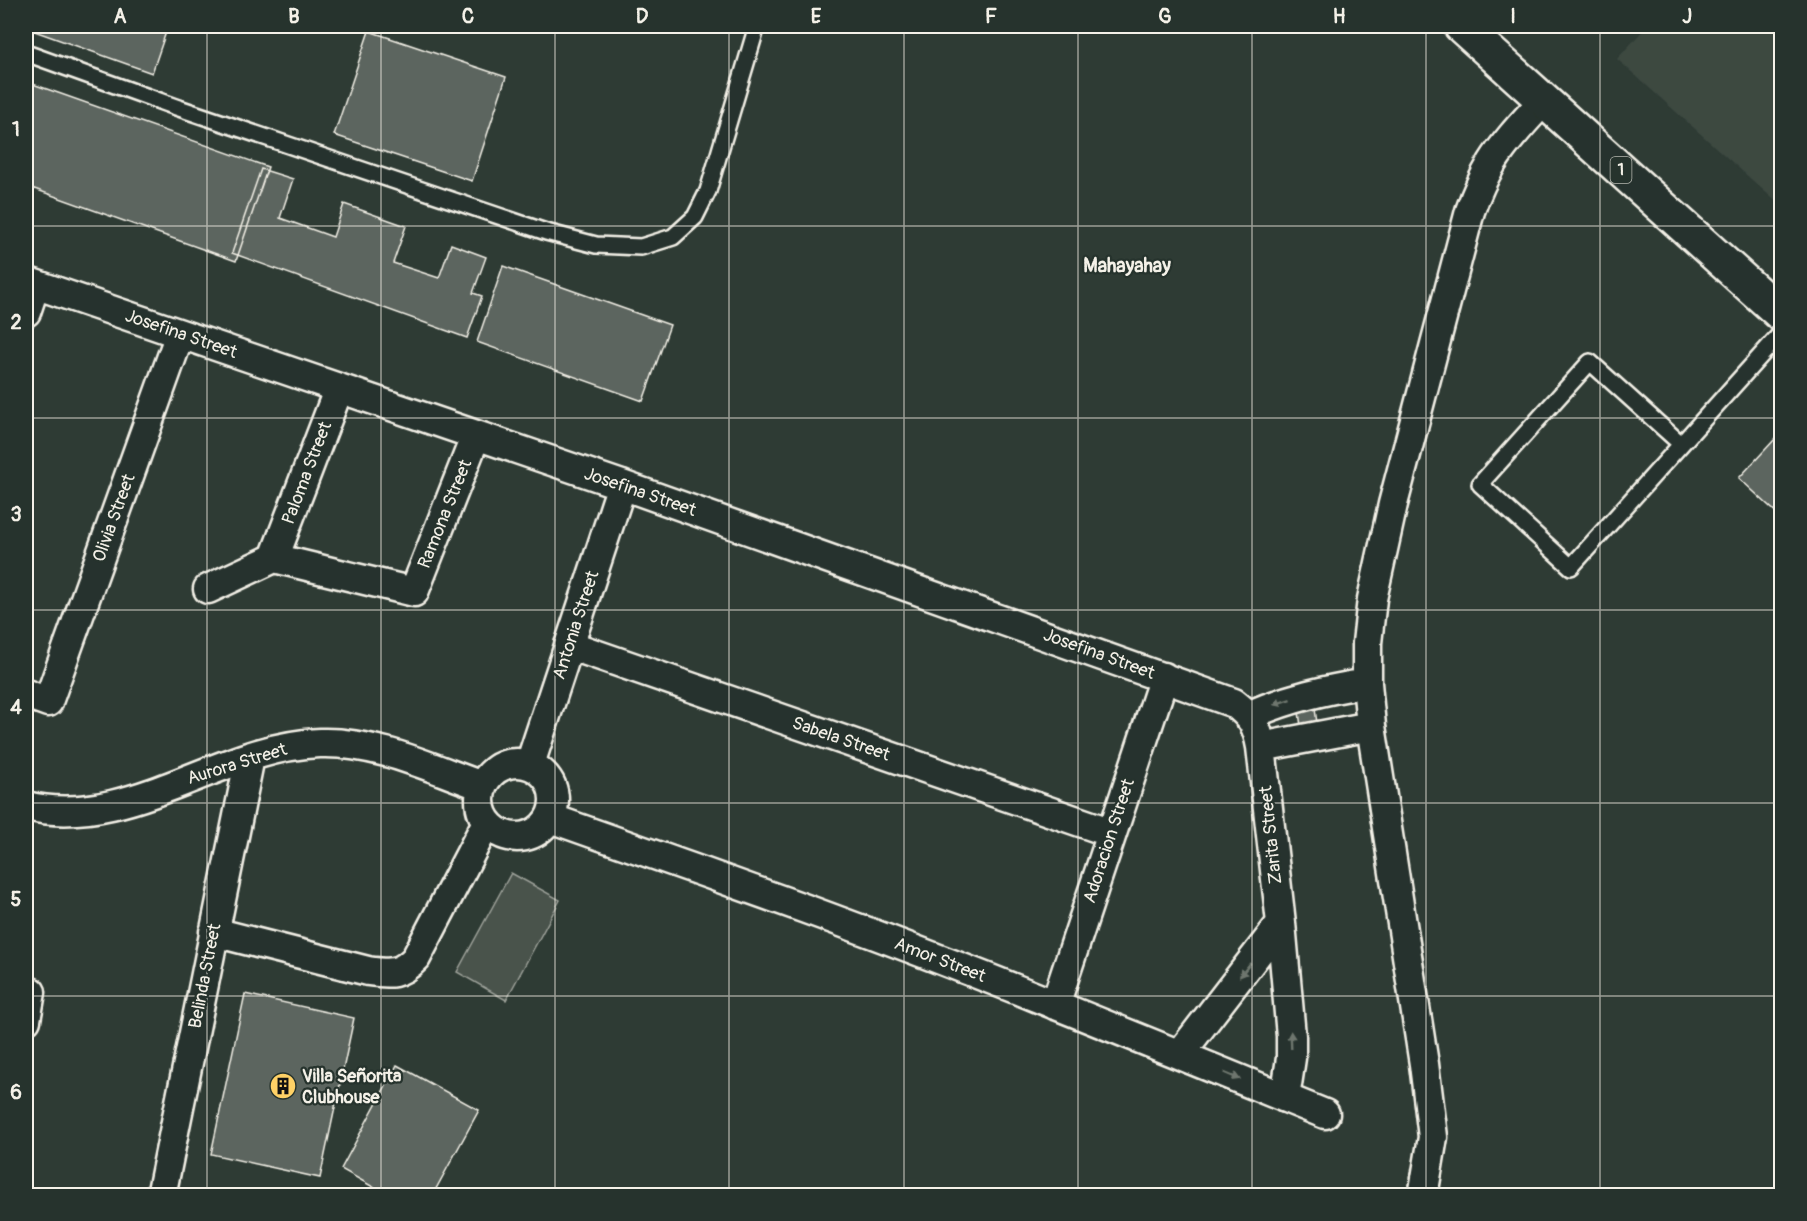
<svg xmlns="http://www.w3.org/2000/svg" width="1807" height="1221" font-family="Pangolin,sans-serif">
<rect width="100%" height="100%" fill="#2e3b34"/>
<filter id="ink" filterUnits="userSpaceOnUse"><feTurbulence type="fractalNoise" baseFrequency=".0167" numOctaves="2"/><feDisplacementMap in="SourceGraphic" scale="12" xChannelSelector="R" yChannelSelector="G"/><feConvolveMatrix kernelMatrix="1 2 1 2 8 2 1 2 1" color-interpolation-filters="sRGB"/></filter>
<g filter="url(#ink)">
<path fill="#3c4841" d="M1647,26h134v180l-164,-147z"/>
<path fill="#48524c" stroke="#9ea29a" stroke-width="1.5" d="M511,873l49,27 -54,100 -49,-28z"/>
<path fill="#5c655e" stroke="#f4f1e8" stroke-width="1.5" d="M26,26h142l-16,47 -126,-45z
M369,31l137,46 -34,104 -138,-46z
M27,82l241,85 -32,94 -210,-75z
M261,169l32,10 -13,39 53,19 11,-33 62,22 -13,37 46,15 12,-34 35,13 -13,36 9,3 -15,42 -235,-85z
M503,266l167,59 -27,76 -166,-59z
M1776,438l6,4v76l-43,-40z
M1315,709l2,14 -16,3 -2,-14z
M245,994l109,24 -34,160 -109,-24z
M397,1065l82,45 -47,86h-43l-48,-27z"/>
<g fill="none" stroke-linecap="round" stroke-linejoin="round">
<defs>
<path id="service" d="M26,53l150,54 370,125 50,13 45,2 32,-10 22,-20 13,-26 49,-165
M1681,444l-91,-82 -110,122 91,83 211,-235"/>
<path id="minor" d="M26,281l596,204 612,218c18,14 23,22 27,44l20,176 10,113v22l-6,40
M26,312l9,-27
M274,558l65,-170
M208,589l66,-31 140,34 62,-157
M569,645l543,188
M26,694l22,8 132,-368
M1250,715c39,-17 74,-25 117,-32
M1261,747l110,-21
M480 800a37 37 0 1 1 74 0a37 37 0 1 1-74 0Z
M530,764l92,-279
M26,806c103,25 193,-60 294,-63 55,-2 111,25 162,43
M550,818c85,30 171,60 256,91 175,64 347,135 519,205
M214,932l154,39c22,3 32,4 48,-13l71,-136
M26,991l5,1 -5,28
M1055,1005l109,-328
M1180,1054l101,-131
M161,1196l89,-439
M1423,1196l10,-59 -9,-73 -53,-338 -4,-43v-40l5,-44 21,-95 77,-293c6,-17 13,-33 22,-48 14,-23 34,-43 52,-63"/>
<path id="trunk" d="M1461,26l321,289"/>
</defs>
<use href="#service" stroke="#f4f1e8" stroke-width="20"/>
<use href="#minor" stroke="#f4f1e8" stroke-width="33"/>
<use href="#trunk" stroke="#f4f1e8" stroke-width="38"/>
<use href="#service" stroke="#26332d" stroke-width="15"/>
<use href="#minor" stroke="#26332d" stroke-width="28"/>
<use href="#trunk" stroke="#26332d" stroke-width="33"/>
</g>
<defs><path id="oneway-solid" d="M-6-.8H1V-3.2L6.5 0L1 3.2V.8H-6Z" transform="scale(1.5)"/></defs>
<g fill="#6e766e">
<use href="#oneway-solid" transform="translate(1282 702) rotate(162)"/>
<use href="#oneway-solid" transform="translate(1245 970) rotate(128)"/>
<use href="#oneway-solid" transform="translate(1291 1040) rotate(-92)"/>
<use href="#oneway-solid" transform="translate(1232 1076) rotate(23)"/>
</g>
</g>
<path fill="none" stroke="#f4f1e8" stroke-width="1.5" stroke-opacity="0.55" d="M207,26v1170M381,26v1170M555,26v1170M729,26v1170M904,26v1170M1078,26v1170M1252,26v1170M1426,26v1170M1600,26v1170M26,226h1756M26,418h1756M26,610h1756M26,803h1756M26,996h1756"/>
<defs>
<symbol id="building-disc" viewBox="-11 -11 22 22"><circle r="9.5" fill="#ffd166" stroke="#26332d"/><path d="M-4-6H4V6H1V3H-1V6H-4ZM-2.5-4.3h1.7v1.8h-1.7ZM.8-4.3h1.7v1.8H.8ZM-2.5-1h1.7V.8h-1.7ZM.8-1h1.7V.8H.8Z" fill="#111"/></symbol>
</defs>
<g fill-rule="evenodd">
<use href="#building-disc" x="268" y="1071" width="30" height="30"/>
</g>
<g text-anchor="middle" dominant-baseline="central" stroke-width="4.5" stroke-linejoin="round" paint-order="stroke">
<rect fill="#26332d" stroke="#b6b8b0" stroke-width="1.5" x="1610.5" y="157" width="21" height="26" rx="4.5"/>
<g font-size="16" font-weight="bold" fill="#f4f1e8">
<text x="1621" y="170">1</text>
</g>
<g font-size="18" fill="#f4f1e8" stroke="#26332d">
<text transform="translate(181 334) rotate(19)">Josefina Street</text>
<text transform="translate(307 473) rotate(-69)">Paloma Street</text>
<text transform="translate(640 492) rotate(19)">Josefina Street</text>
<text transform="translate(445 514) rotate(-68)">Ramona Street</text>
<text transform="translate(114 518) rotate(-70)">Olivia Street</text>
<text transform="translate(576 625) rotate(-72)">Antonia Street</text>
<text transform="translate(1099 654) rotate(20)">Josefina Street</text>
<text transform="translate(841 739) rotate(19)">Sabela Street</text>
<text transform="translate(237 764) rotate(-17)">Aurora Street</text>
<text transform="translate(1271 835) rotate(-96)">Zarita Street</text>
<text transform="translate(1109 841) rotate(-72)">Adoracion Street</text>
<text transform="translate(940 960) rotate(21)">Amor Street</text>
<text transform="translate(205 976) rotate(-79)">Belinda Street</text>
</g>
<g font-size="18" font-weight="bold" fill="#f4f1e8" stroke="#26332d" text-anchor="start">
<text x="302" y="1076">Villa Señorita<tspan x="302" dy="21">Clubhouse</tspan></text>
</g>
<g font-size="20" font-weight="bold" fill="#f4f1e8" stroke="#26332d">
<text x="1127" y="265">Mahayahay</text>
</g>
</g>
<rect width="1807" height="1221" fill="none" stroke="#26332d" stroke-width="66"/>
<rect x="33" y="33" width="1741" height="1155" fill="none" stroke="#f4f1e8" stroke-width="2"/>
<g font-size="20" text-anchor="middle" font-weight="bold" fill="#f4f1e8">
<text x="120" y="23">A</text>
<text x="294" y="23">B</text>
<text x="468" y="23">C</text>
<text x="642" y="23">D</text>
<text x="816" y="23">E</text>
<text x="991" y="23">F</text>
<text x="1165" y="23">G</text>
<text x="1339" y="23">H</text>
<text x="1513" y="23">I</text>
<text x="1687" y="23">J</text>
<text x="16" y="136">1</text>
<text x="16" y="329">2</text>
<text x="16" y="521">3</text>
<text x="16" y="714">4</text>
<text x="16" y="906">5</text>
<text x="16" y="1099">6</text>
</g>
</svg>
